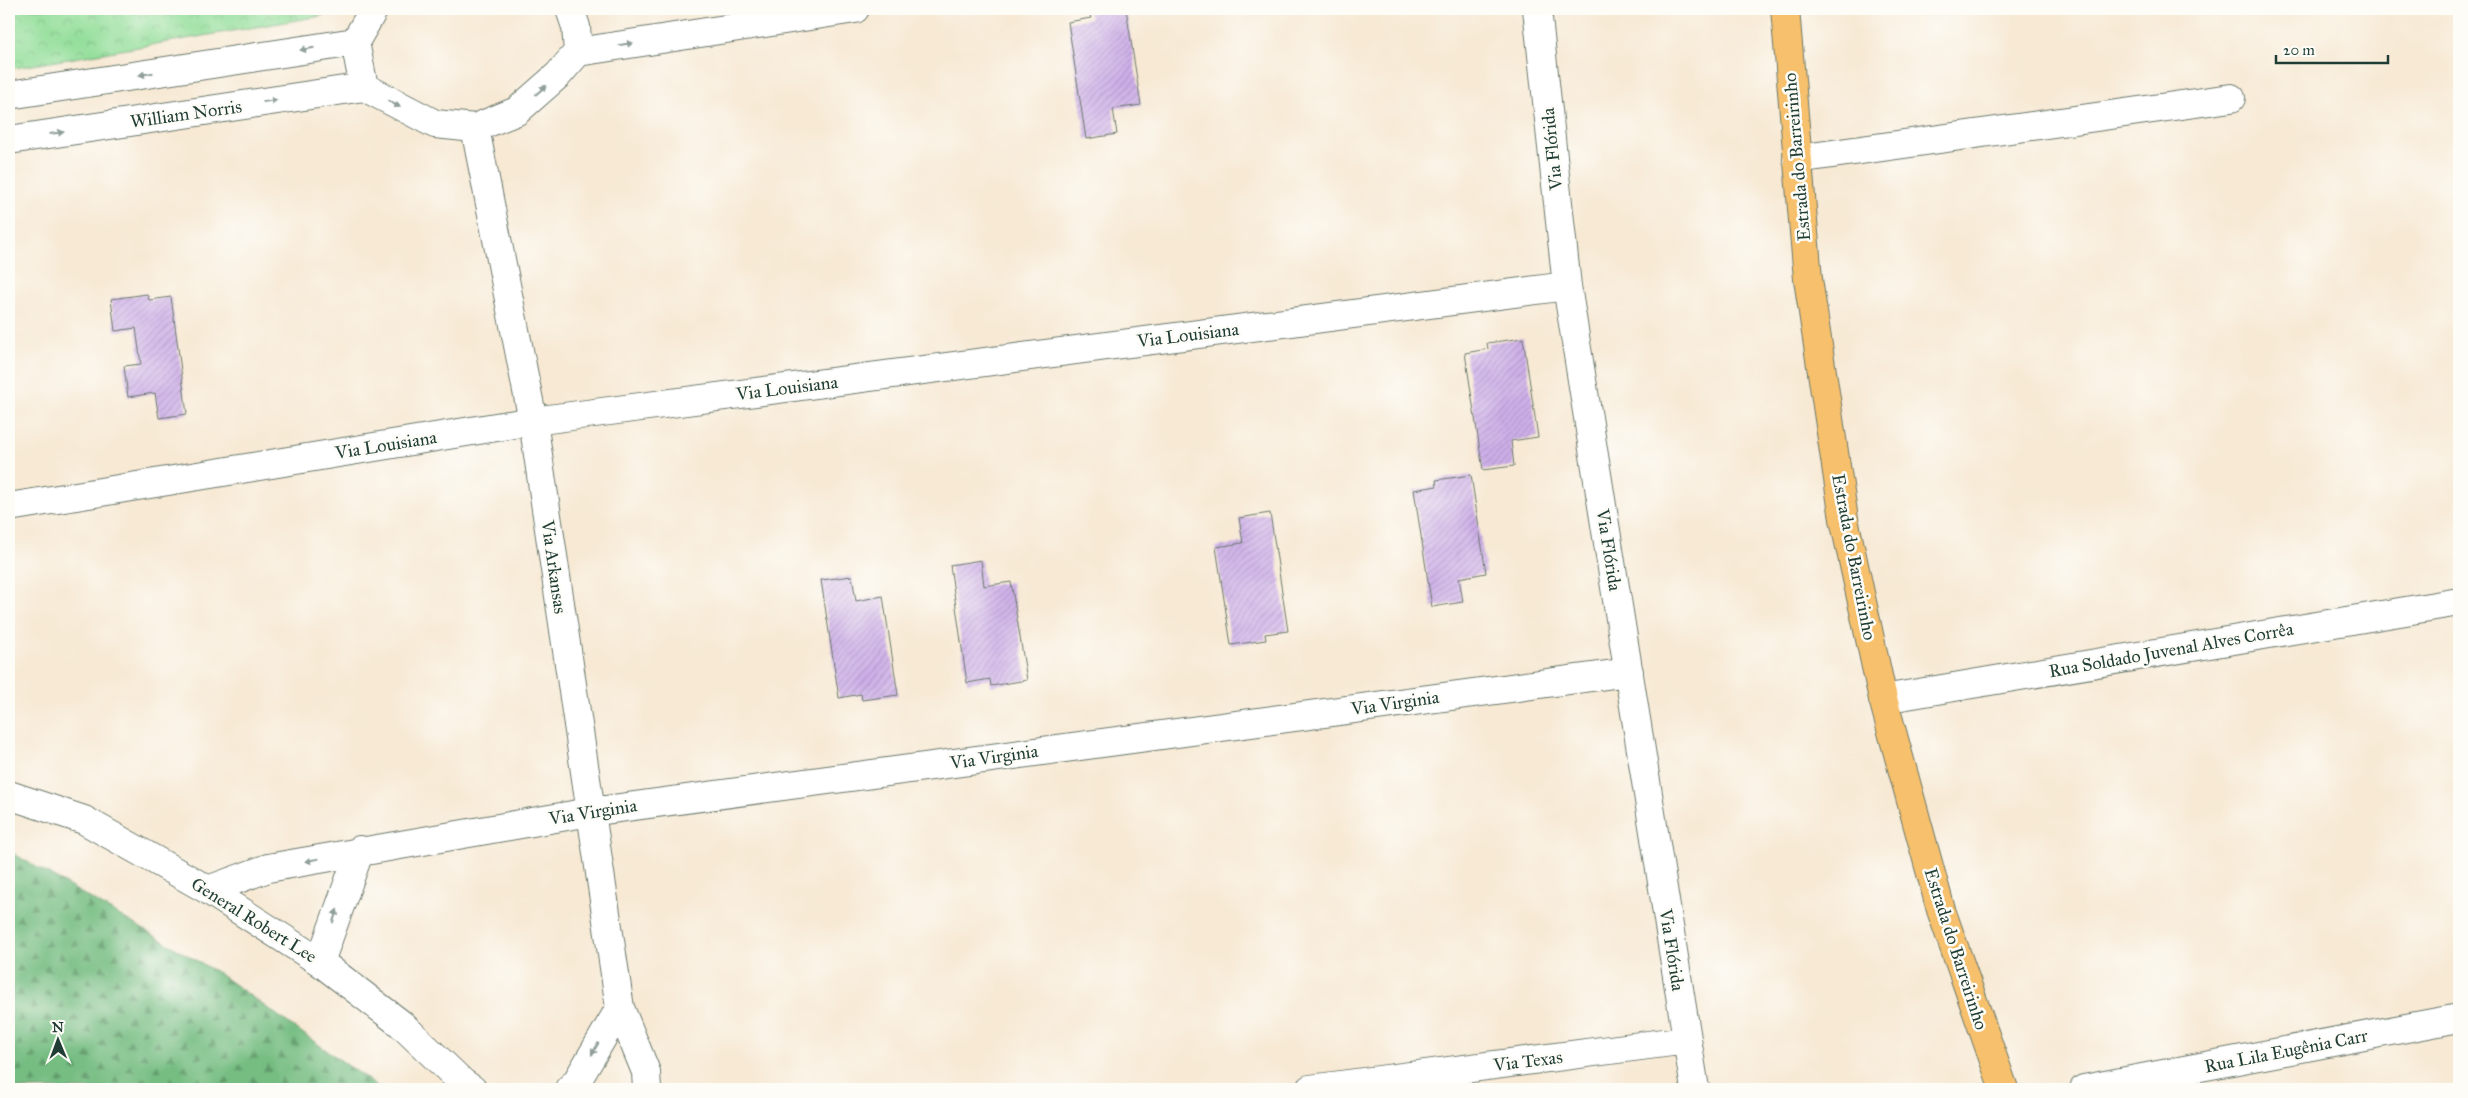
<svg xmlns="http://www.w3.org/2000/svg" width="2468" height="1098" font-family="'IM FELL Great Primer',serif">
<defs>
<pattern id="forest-firs" width="22" height="20" patternUnits="userSpaceOnUse" patternTransform="scale(1.25)"><rect width="22" height="20" fill="#76bd82"/><path d="M5 1l3.5 6h-7zM16 11l3.5 6h-7z" fill="#609b6b"/></pattern>
<pattern id="park-crowns" width="20" height="18" patternUnits="userSpaceOnUse" patternTransform="scale(1.25)"><rect width="20" height="18" fill="#93de9a"/><path d="M2 6a3 3 0 1 1 6 0M12 15a3 3 0 1 1 6 0" fill="none" stroke="#7ebf85"/></pattern>
<pattern id="building-hatch" width="6" height="6" patternUnits="userSpaceOnUse" patternTransform="scale(1.25)"><rect width="6" height="6" fill="#cfb0ea"/><path d="M-1 1l2-2M0 6l6-6M5 7l2-2" fill="none" stroke="#a790be"/></pattern>
</defs>
<rect width="100%" height="100%" fill="#fdfcf7"/>
<filter id="ink" filterUnits="userSpaceOnUse"><feTurbulence type="fractalNoise" baseFrequency=".02" numOctaves="2"/><feDisplacementMap in="SourceGraphic" scale="10" xChannelSelector="R" yChannelSelector="G"/><feConvolveMatrix kernelMatrix="1 2 1 2 8 2 1 2 1" color-interpolation-filters="sRGB"/></filter>
<filter id="wash" filterUnits="userSpaceOnUse"><feTurbulence type="fractalNoise" baseFrequency=".0096" numOctaves="4" result="noise"/><feDisplacementMap in="SourceGraphic" scale="20" xChannelSelector="R" yChannelSelector="G"/><feGaussianBlur stdDeviation="1.12" result="paint"/><feColorMatrix in="noise" values="0 0 0 0 0 0 0 0 0 0 0 0 0 0 0 0 0 1.4 0 .05"/><feComposite in="paint" operator="in"/></filter>
<g filter="url(#wash)">
<rect width="100%" height="100%" fill="#f7e9d4"/>
<path fill="url(#forest-firs)" stroke="#4a7d5b" d="M9,851l209,122 163,116h-372z"/>
<path fill="url(#park-crowns)" stroke="#598e67" d="M9,9h328l-16,7 -312,53z"/>
<g id="blocks">
<path fill="url(#building-hatch)" d="M1111,9h15l15,96 -28,4 4,25 -31,5 -18,-117 23,-4 -2,-6z
M147,294l2,6 22,-3 16,117 -28,4 -4,-25 -27,4 -4,-31 17,-2 -5,-36 -21,3 -4,-32z
M1523,338l15,99 -27,4 3,25 -31,4 -18,-117 23,-4 -1,-6z
M1471,475l15,98 -27,5 4,24 -31,5 -18,-117 23,-4 -1,-6z
M1270,513l18,118 -23,3 1,6 -35,5 -15,-98 27,-4 -4,-25z
M981,560l3,26 27,-4 16,98 -36,6 -1,-7 -23,4 -17,-118z
M852,576l4,25 27,-5 15,99 -36,5 -1,-6 -22,4 -18,-118z"/>
</g>
</g>
<g filter="url(#ink)">
<use href="#blocks" fill-opacity="0" stroke="#6b796c" stroke-width="1"/>
<g fill="none" stroke-linecap="round" stroke-linejoin="round">
<defs>
<path id="minor" d="M374,9l-19,33 9,45 71,37 40,4 42,-17 41,-36 20,-23 -2,-25 -6,-18
M1537,9l30,277 128,803
M578,52l277,-43
M9,95l346,-53
M475,128l58,293 87,587 26,64 1,17
M9,140l355,-53
M1797,159l434,-61
M9,507l524,-86 1034,-135
M1883,699l576,-97
M9,795l75,25 124,70 112,72 81,62 62,59 9,6
M208,890l60,-22 322,-56 1039,-140
M320,962l40,-112
M569,1089l8,-8 43,-73
M1310,1089l377,-49
M2084,1089l375,-71"/>
<path id="major" d="M1785,9l23,270 36,240 39,180 58,211 63,179"/>
</defs>
<use href="#minor" stroke="#6b796c" stroke-width="30"/>
<use href="#major" stroke="#6b796c" stroke-width="30"/>
<use href="#minor" stroke="#fff" stroke-width="28"/>
<use href="#major" stroke="#f7c06c" stroke-width="28"/>
</g>
<defs><path id="oneway-solid" d="M-6-.8H1V-3.2L6.5 0L1 3.2V.8H-6Z" transform="scale(1.25)"/></defs>
<g fill="#8f9e9a">
<use href="#oneway-solid" transform="translate(626 44) rotate(-9)"/>
<use href="#oneway-solid" transform="translate(307 49) rotate(171)"/>
<use href="#oneway-solid" transform="translate(146 74) rotate(171)"/>
<use href="#oneway-solid" transform="translate(541 90) rotate(-41)"/>
<use href="#oneway-solid" transform="translate(270 101) rotate(-8)"/>
<use href="#oneway-solid" transform="translate(394 104) rotate(28)"/>
<use href="#oneway-solid" transform="translate(57 133) rotate(-8)"/>
<use href="#oneway-solid" transform="translate(312 860) rotate(169)"/>
<use href="#oneway-solid" transform="translate(335 916) rotate(-71)"/>
<use href="#oneway-solid" transform="translate(595 1049) rotate(120)"/>
</g>
</g>
<g text-anchor="middle" dominant-baseline="central" stroke-width="5" stroke-linejoin="round" paint-order="stroke">
<g font-size="18" fill="#1f3d34" stroke="#fdfcf7">
<text transform="translate(186 114) rotate(-8)">William Norris</text>
<text transform="translate(1552 149) rotate(-96)">Via Flórida</text>
<text transform="translate(1797 157) rotate(-95)">Estrada do Barreirinho</text>
<text transform="translate(1188 335) rotate(-7)">Via Louisiana</text>
<text transform="translate(787 388) rotate(-7)">Via Louisiana</text>
<text transform="translate(386 445) rotate(-9)">Via Louisiana</text>
<text transform="translate(1609 550) rotate(81)">Via Flórida</text>
<text transform="translate(1854 557) rotate(79)">Estrada do Barreirinho</text>
<text transform="translate(554 567) rotate(82)">Via Arkansas</text>
<text transform="translate(2171 650) rotate(-10)">Rua Soldado Juvenal Alves Corrêa</text>
<text transform="translate(1395 703) rotate(-8)">Via Virginia</text>
<text transform="translate(994 757) rotate(-8)">Via Virginia</text>
<text transform="translate(593 812) rotate(-9)">Via Virginia</text>
<text transform="translate(254 920) rotate(32)">General Robert Lee</text>
<text transform="translate(1956 949) rotate(72)">Estrada do Barreirinho</text>
<text transform="translate(1672 950) rotate(81)">Via Flórida</text>
<text transform="translate(2286 1051) rotate(-11)">Rua Lila Eugênia Carr</text>
<text transform="translate(1528 1061) rotate(-7)">Via Texas</text>
</g>
</g>
<rect width="2468" height="1098" fill="none" stroke="#fdfcf7" stroke-width="30"/>
<g transform="translate(58 1040) rotate(359)" stroke="#fdfcf7" stroke-width="4" paint-order="stroke">
<path d="M0-4L9 19L0 12L-9 19Z" fill="#1f3d34"/>
<text y="-8" font-size="14" font-weight="bold" text-anchor="middle" fill="#1f3d34">N</text>
</g>
<path d="M2276 55v8h112v-8" fill="none" stroke="#1f3d34" stroke-width="2.5"/>
<text x="2283" y="55" font-size="15" fill="#1f3d34" stroke="#fdfcf7" stroke-width="4" paint-order="stroke">20 m</text>
</svg>
